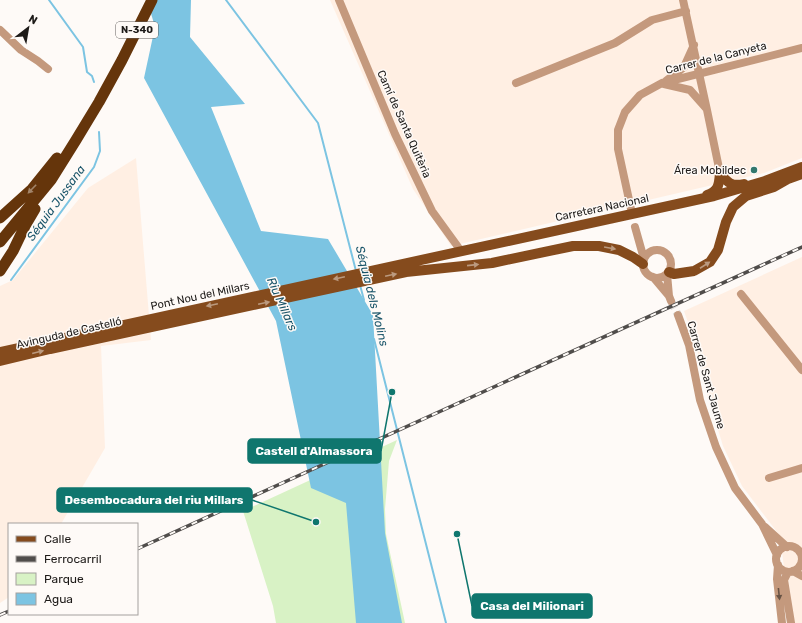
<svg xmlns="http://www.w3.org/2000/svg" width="802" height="623" font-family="Rubik,sans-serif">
<rect width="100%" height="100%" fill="#fefaf7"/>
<path fill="#ffefe3" d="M330,0h472v158l-38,15 -313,73 -38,-57z
M136,158l15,182 -50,6 4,102 -44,76h-52v73l-9,6v-317l13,-6 75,-92z
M802,257v366h-11l-11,-87 -38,-50 -19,-40 -15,-49 -12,-52 -12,-34z"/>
<path fill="#d8f2c5" d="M397,440l-8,21 -4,48 1,25 19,89h-129l-3,-17 -30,-95z"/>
<path fill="#7cc4e2" d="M147,0h44l-1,37 55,67 -34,3 50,124 67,8 45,76 12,218 17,90h-46l-10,-120 -35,-15 -35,-167 -132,-243 11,-51z"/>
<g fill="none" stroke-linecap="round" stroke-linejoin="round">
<path stroke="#7cc4e2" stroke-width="2" d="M49,0l34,47 4,25 5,4 2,6
M226,0l92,123 38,148
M11,280l83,-113 6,-16 -1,-19
M360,285l4,15
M374,339l72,284"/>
<path stroke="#dcd8d6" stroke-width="8" stroke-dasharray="8 4" stroke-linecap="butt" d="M671,301l7,14"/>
<path stroke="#c4997d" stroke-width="8" d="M339,0l56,134 37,77 29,40
M683,0l24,110 13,63
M0,30l21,20 17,11 10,8
M666,81l18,-14 10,-22
M516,83l99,-40 37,-23 34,-9
M664,84l26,6 16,18
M631,209l-13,-60v-19l7,-18 15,-17 22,-12 140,-35
M635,227l9,32
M643 264a14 14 0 1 1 28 0a14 14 0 1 1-28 0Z
M667,274l2,22
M653,277l16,19 2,5
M741,294l61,76
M678,315l11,30 11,55 16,47 19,41 27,36 15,31
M769,478l33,-10
M765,527l22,20
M776 559a13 13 0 1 1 26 0a13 13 0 1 1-26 0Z
M778,565l-1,14 5,44
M793,571l9,5
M788,572l-4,8 7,43"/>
<path stroke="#854b1d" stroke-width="10" d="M720,173c7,9 11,14 24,11
M785,180l17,-6
M707,195c12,-4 12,-11 13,-22
M669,272l5,2 20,-3 16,-9 8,-12 8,-28 7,-15 13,-11 28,-9 14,-8
M0,352l714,-156 51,-15 37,-14
M0,361l50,-12 356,-77 86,-9 81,-17h26l20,4 14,7 10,7"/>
<path stroke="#65350b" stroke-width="11" d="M0,218l32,-29 25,-31
M0,242l51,-62 25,-40 23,-38 23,-42 30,-60
M0,271l13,-20 12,-25 10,-17"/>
<defs>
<path id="rail" d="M137,549l665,-302
M0,615l9,-4"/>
</defs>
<use href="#rail" stroke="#504d4b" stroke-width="3.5"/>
<use href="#rail" stroke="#fefaf7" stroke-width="2" stroke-dasharray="6" stroke-linecap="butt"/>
</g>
<defs><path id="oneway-solid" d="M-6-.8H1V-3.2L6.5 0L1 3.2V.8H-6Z"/></defs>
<use fill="#a28469" href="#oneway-solid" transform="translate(32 189) rotate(134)"/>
<g fill="#bb9a7f">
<use href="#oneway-solid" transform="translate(610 248) rotate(10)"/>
<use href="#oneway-solid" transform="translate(473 265) rotate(-6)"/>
<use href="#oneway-solid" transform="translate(705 265) rotate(-33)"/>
<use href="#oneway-solid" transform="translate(391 275) rotate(-12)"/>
<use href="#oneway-solid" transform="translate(339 278) rotate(168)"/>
<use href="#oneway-solid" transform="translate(264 303) rotate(-12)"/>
<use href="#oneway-solid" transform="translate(212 305) rotate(168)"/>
<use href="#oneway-solid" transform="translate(38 352) rotate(-14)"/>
</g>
<use fill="#685345" href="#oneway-solid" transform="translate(779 594) rotate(84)"/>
<circle fill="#32786e" stroke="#fefaf7" stroke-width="1.5" cx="754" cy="170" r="4"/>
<g text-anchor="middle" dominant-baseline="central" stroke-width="3" stroke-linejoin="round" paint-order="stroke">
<rect fill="#fefaf7" stroke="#605d5b" stroke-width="1" x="116" y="22" width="42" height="16" rx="3"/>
<g font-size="10" font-weight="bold" fill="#1d1a18">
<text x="137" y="30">N-340</text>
</g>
<g font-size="11" fill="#1d1a18" stroke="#fefaf7">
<text transform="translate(716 58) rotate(-14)">Carrer de la Canyeta</text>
<text transform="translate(404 124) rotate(66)">Camí de Santa Quitèria</text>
<text transform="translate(602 208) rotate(-12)">Carretera Nacional</text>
<text transform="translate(200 296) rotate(-12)">Pont Nou del Millars</text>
<text transform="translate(69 333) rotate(-13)">Avinguda de Castelló</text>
<text transform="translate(706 375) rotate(74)">Carrer de Sant Jaume</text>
</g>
<g font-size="11" fill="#1d1a18" stroke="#fefaf7" text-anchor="end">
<text x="746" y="170">Área Mobildec</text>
</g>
<g font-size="12" font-style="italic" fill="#195469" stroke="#fefaf7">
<text transform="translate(56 203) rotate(-54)">Séquia Jussana</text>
<text transform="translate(372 296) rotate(76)">Séquia dels Molins</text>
<text transform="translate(282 304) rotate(66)">Riu Millars</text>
</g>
</g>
<path fill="none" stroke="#0f766e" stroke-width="1.5" d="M392 392L381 451M316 522L252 500M457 534L472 606"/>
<g fill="#0f766e" stroke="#fefaf7" stroke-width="1.5">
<circle cx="392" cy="392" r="4"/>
<circle cx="316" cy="522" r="4"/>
<circle cx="457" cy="534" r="4"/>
</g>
<g fill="#0f766e" stroke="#0f766e" stroke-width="1.5">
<rect x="248" y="439" width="133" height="24" rx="4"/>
<rect x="57" y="488" width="195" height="24" rx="4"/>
<rect x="472" y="594" width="120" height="24" rx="4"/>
</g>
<g font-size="12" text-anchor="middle" font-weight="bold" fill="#fff">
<text x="314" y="455">Castell d'Almassora</text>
<text x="154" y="504">Desembocadura del riu Millars</text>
<text x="532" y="610">Casa del Milionari</text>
</g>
<rect x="8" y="523" width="130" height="92" fill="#fefaf7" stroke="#a4a09e"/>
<rect x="16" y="536" width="20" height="6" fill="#854b1d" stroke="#a4a09e"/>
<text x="44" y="543" font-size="12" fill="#1d1a18">Calle</text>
<rect x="16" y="556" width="20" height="6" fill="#504d4b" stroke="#a4a09e"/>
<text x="44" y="563" font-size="12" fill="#1d1a18">Ferrocarril</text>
<rect x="16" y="573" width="20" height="12" fill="#d8f2c5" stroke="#a4a09e"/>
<text x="44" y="583" font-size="12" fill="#1d1a18">Parque</text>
<rect x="16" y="593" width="20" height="12" fill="#7cc4e2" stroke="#a4a09e"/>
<text x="44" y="603" font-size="12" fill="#1d1a18">Agua</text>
<g transform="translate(28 28) rotate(31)" stroke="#fefaf7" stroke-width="3" paint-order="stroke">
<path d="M0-3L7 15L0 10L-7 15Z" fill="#1d1a18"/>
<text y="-6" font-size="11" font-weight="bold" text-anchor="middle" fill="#1d1a18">N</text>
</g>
</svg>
